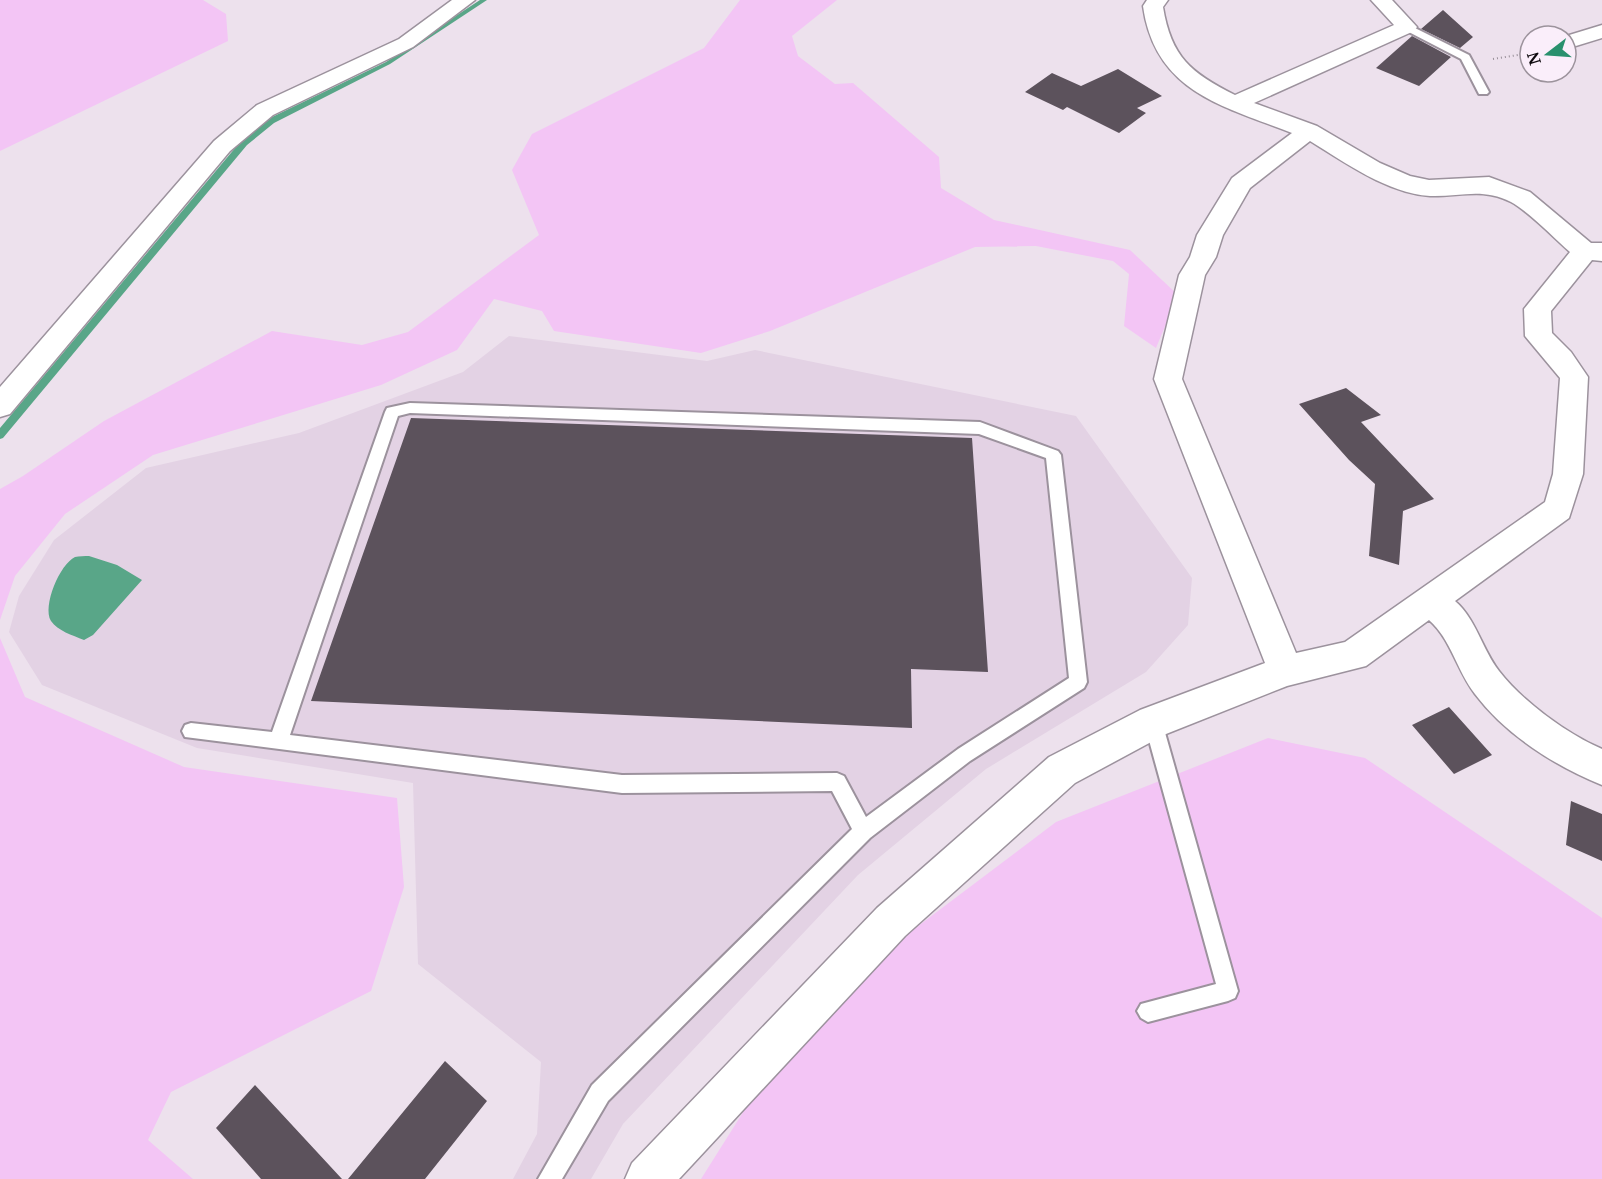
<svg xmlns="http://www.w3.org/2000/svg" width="1602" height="1179" font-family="'Noto Serif',serif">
<rect width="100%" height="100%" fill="#ede1ed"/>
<path fill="#e3d2e4" d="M509,336l198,25 48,-11 321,66 116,162 -4,47 -42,47 -160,97 -128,106 -235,249 -32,55h-78l24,-45 4,-72 -123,-98 -5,-181 -216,-35 -155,-63 -33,-53 10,-36 35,-56 92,-72 153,-35 164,-61z"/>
<path fill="#f3c5f5" d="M0,0h203l23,14 2,27 -228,110z
M740,0h97l-45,36 6,20 37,28 18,-1 86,74 2,31 53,32 136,30 48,45 -22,53 -32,-22 5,-52 -16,-13 -77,-15 -61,1 -205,84 -69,22 -147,-22 -12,-20 -48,-12 -37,51 -76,35 -228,70 -88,59 -50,62 -15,44v-131l23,-13 81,-55 168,-90 90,14 46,-13 131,-97 -27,-65 20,-36 172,-86z
M0,638l25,59 159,70 213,31 7,89 -33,104 -200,101 -23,48 45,39h-193z
M1268,738l97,20 237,160v261h-901l107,-170 248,-187z"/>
<path fill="#59a688" d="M89,556l28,9 25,15 -49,55 -9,5c-12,-5 -26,-9 -33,-19 -9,-15 9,-57 24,-64 4,-1 10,-1 14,-1z"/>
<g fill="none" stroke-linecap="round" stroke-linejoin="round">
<path fill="#59a688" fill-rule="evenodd" d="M480,0h7l-97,64 -116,59 -27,22 -244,293 -3,1v-11l241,-287 27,-22 118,-57z"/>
</g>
<path fill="#5c525c" d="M1443,10l30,27 -13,11 -39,-19z
M1412,36l39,21 -32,29 -43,-18z
M1118,69l44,27 -25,12 9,5 -27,20 -52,-26 -4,3 -38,-18 27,-19 29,13z
M1346,388l35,27 -20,7 73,77 -31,12 -4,54 -30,-9 6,-72 -26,-24 -50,-56z
M411,418l561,20 16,234 -77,-3 1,59 -601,-27z
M1449,707l43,48 -38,19 -42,-49z
M1571,801l31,13v47l-36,-16z
M445,1061l42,40 -62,78h-77z
M255,1085l87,94h-81l-45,-51z"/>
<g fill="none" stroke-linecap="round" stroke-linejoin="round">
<defs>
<path id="lane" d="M1407,24l62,31 20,37 -2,2h-8l-18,-35 -58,-30v-4z
M410,403l570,19 78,29 3,4 26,227 -3,6 -114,73 -100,77 -262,263 -46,78h-24l54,-94 260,-256 -20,-38 -210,2 -437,-56 -3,-6 3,-6 6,-2 81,9 113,-320 2,-4zM410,413l569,21 67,24 23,220 -111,71 -92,68 -22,-41 -7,-3 -215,2 -332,-40 108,-319z
M1153,714l6,2 3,6 76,269 -3,7 -7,3 -80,21 -7,-4 -4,-7 4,-7 75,-20 -72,-262 3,-6z"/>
<path id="street" d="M452,0h23l-62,47 -140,68 -43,36 -220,263 -10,3v-30l214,-246 43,-36 142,-66z
M1147,0h21l-5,7c8,50 28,66 72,88l159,-70 -23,-25h21l25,27 -3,4 -160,72 63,23 63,37 30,13 19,4 60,-3 41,15 61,51h11v18l-10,-1 -41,51 1,22 19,19 17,25 -5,97 -14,44 -114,83c21,18 27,48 44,70 23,30 68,63 103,78v36c-47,-19 -96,-50 -127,-91 -18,-23 -24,-55 -46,-74l-63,46 -79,20 -121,48 -91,49 -170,153 -226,243h-54l7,-16 245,-255 172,-151 91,-47 125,-47 -111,-284 25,-104 11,-18 7,-22 35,-57 60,-45c-69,-27 -137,-41 -149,-127zM1310,141c36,22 77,52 120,55 30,1 52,-9 81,6 17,9 43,36 59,50l-46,57 1,27 35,42 -7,96 -8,28 -200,140 -49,11 -114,-274 23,-104 11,-18 7,-22 27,-47z
M1602,25v13l-36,11v-13z"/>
</defs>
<use href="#lane" stroke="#9c929d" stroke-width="4"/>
<use href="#street" stroke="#9c929d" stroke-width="3"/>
<path stroke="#988f98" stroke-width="2" stroke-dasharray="1 3" stroke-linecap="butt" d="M1493,59l37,-6"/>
<use href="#lane" fill="#fff" fill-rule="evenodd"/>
<use href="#street" fill="#fff" fill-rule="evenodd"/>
</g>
<g transform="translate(1548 54) rotate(253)"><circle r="28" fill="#faeefa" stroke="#9c939c" stroke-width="1.5"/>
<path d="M0-4.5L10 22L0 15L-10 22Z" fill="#29906d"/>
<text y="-9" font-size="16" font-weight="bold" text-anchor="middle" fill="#0e0a0e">N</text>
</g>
</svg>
